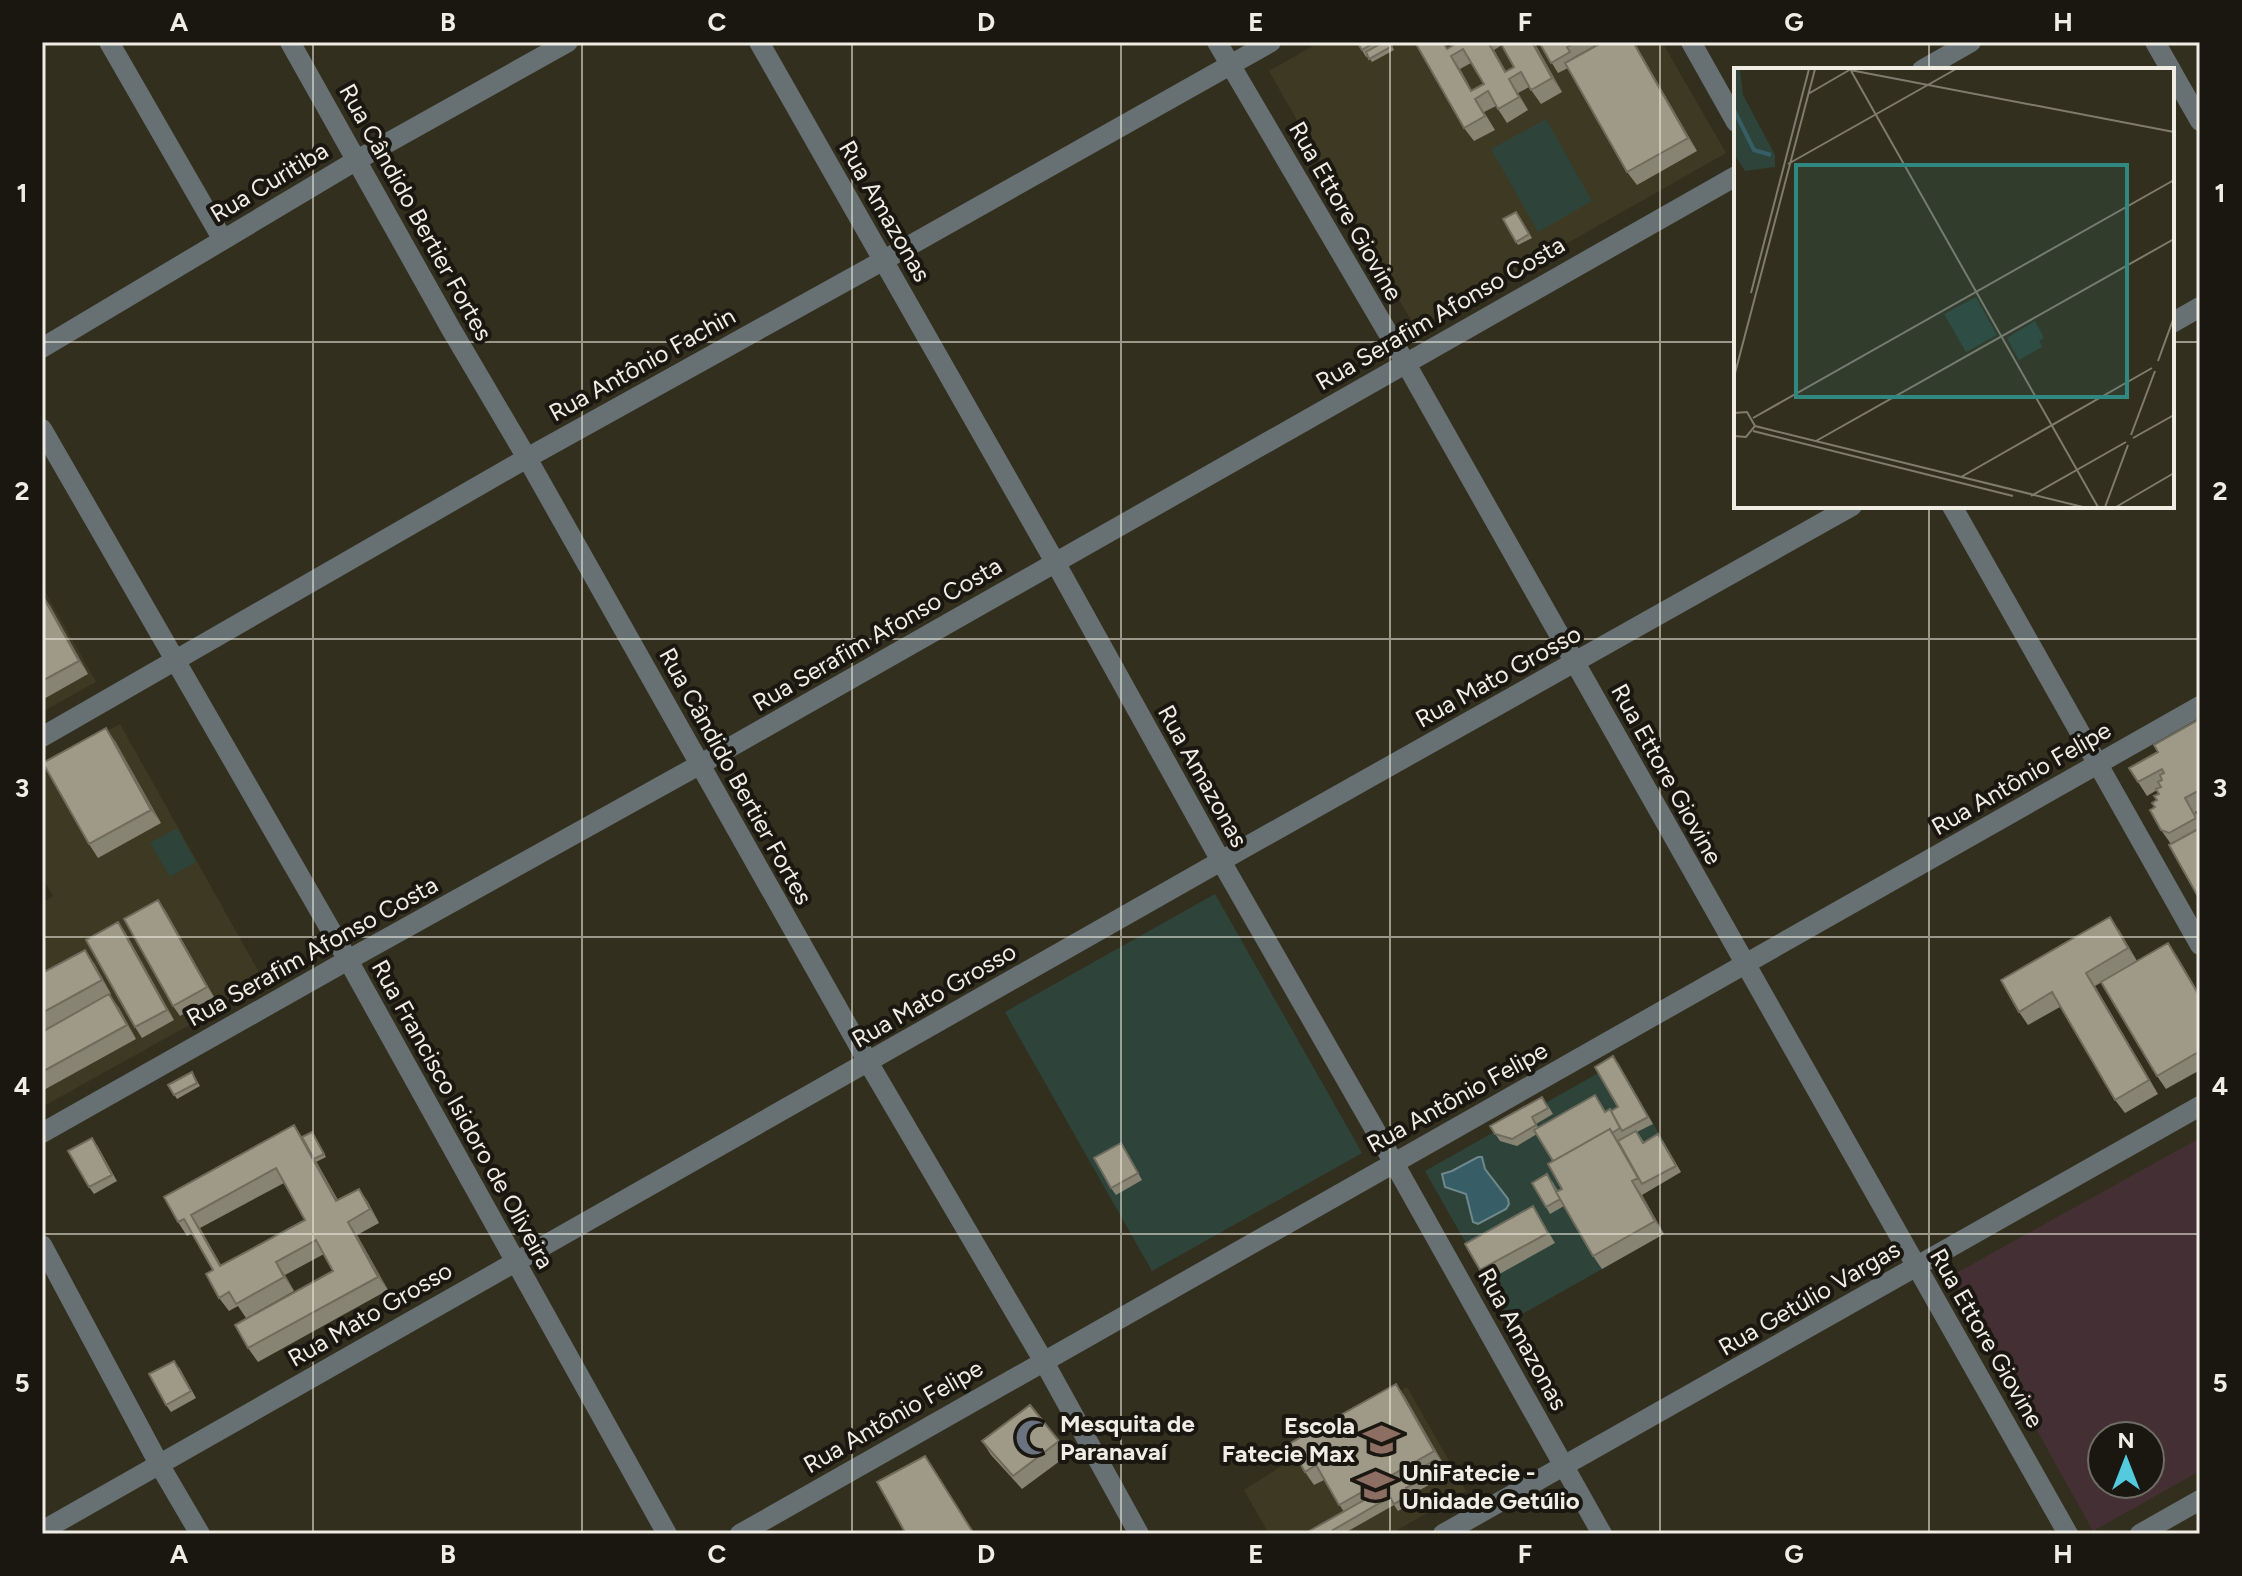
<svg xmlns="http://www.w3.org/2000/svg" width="2242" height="1576" font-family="Figtree,sans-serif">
<rect width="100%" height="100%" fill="#332f1f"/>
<path fill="#443034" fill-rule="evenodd" d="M2200,1138v333l-107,60 -142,-255zM2102,1436h48v48h-48z"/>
<path fill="#3e3922" d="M1320,42h342l64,111 -310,176 -147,-258z
M42,586l54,96 -54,30z
M120,724l145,259 -223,124v-204l11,-7 -11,-19v-110z
M1407,1387l59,104 -76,43h-121l-25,-44z"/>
<path fill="#2e443a" d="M1546,119l46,82 -54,31 -47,-83z
M177,828l19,34 -26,15 -20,-34z
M1215,894l147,259 -210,118 -147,-259z
M1618,1062l63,110 -39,23 22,39 -154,87 -85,-150z"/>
<path fill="#375d66" stroke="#6e888c" stroke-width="2" d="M1478,1157h4l3,12 23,30 1,5 -3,5 -28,15 -5,-2 -7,-28 -21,-7 -3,-13 10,-3z"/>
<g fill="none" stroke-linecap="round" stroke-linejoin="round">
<path stroke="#677173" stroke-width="20" d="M109,42l114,198
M290,42l161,287 76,129 341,604 175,298 96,174
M1217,42l188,320 663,1172
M1691,42l45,80
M2155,42l16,28
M1922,70l49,-28
M2172,72l28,49
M42,348l315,-188 211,-118
M42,429l306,531 319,574
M1952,506l248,439
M42,737l485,-279 357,-198 387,-218
M42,1133l306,-173 351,-195 1037,-589
M42,1245l117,219 41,70
M1443,1534l757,-428"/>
<path stroke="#677173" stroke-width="20" d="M759,42l296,520 166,299 173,302 208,371
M2172,323l28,-16
M42,1531l1179,-670 631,-355
M740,1534l1460,-828
M2140,1534l60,-34"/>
</g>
<path fill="#888474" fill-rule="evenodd" d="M1357,42h33l4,8 -22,12 -4,-6 -2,1z
M1459,42h75l28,50 -21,12 -12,-17 -11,6 10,17 -21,13 -11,-17 -12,6 11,18 -21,11 -10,-13 -16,-80zM1502,45l12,22 -8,5 -12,-22zM1471,63l13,21 -12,7 -12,-22z
M1539,42h52l3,4 -20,11 1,1 59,-16 63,109 -60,34 -10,-13 -59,-104 -10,5z
M1516,212l16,26 -14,7 -15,-26z
M42,594l8,12 38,68 -46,26z
M2200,719v90l-5,3 5,9v79l-29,-56 -10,-14 -6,-23 4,-13 -2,-4 -10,6 -9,-14 20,-30z
M115,741l46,82 -63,35 -9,-14z
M158,900l7,10 49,87 -34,19 -7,-10z
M118,922l7,10 49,88 -32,18 -7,-11z
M2119,930l18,31 31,-18 32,52v75l-34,19 -9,-13 -55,-94 -7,4 63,108 -33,19 -10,-13 -55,-93 -32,18 -9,-13z
M94,963l17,31 -2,1 10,13 17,31 -94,52v-118z
M1618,1063l35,61 -16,8 7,10 19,-1 18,31 -39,23 22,39 -62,35 -9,-13 -29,-50 -14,8 -4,-7 6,-26 6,10 4,-2 -9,-28 -16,-27 -20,12 -17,-5 -10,-15 57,-22 6,10 -17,10 2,3 64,-21 4,6 6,1 6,-6z
M192,1072l8,14 -23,13 -9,-14z
M294,1125l8,12 10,-5 14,25 -10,5v-1l22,39 21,-11 9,13 11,21 -22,12 31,55 -130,72 -10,-14 85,-77 -9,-17 -39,21 9,16 -48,27 -8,-12 -9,5 -10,-13 -6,-28 -21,-37 -5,3 -9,-14zM284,1183l21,37 -84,45 -21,-37z
M97,1145l20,36 -23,13 -5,-7z
M1125,1150l17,30 -26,15 -5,-7z
M1533,1206l22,37 -68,38 -7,-11z
M179,1367l17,31 -25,14 -5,-7z
M1396,1384l9,13 39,68 -4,2 5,9 -34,19 3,7 -16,9 -4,-6 -51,29h-39l40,-22 -20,-32 -10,5 -9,-13z
M982,1441h77l9,14 -46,34 -31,-34z"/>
<path fill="#6f6c5e" d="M1488,42l6,8 16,28 -5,-6z
M1532,42h2l28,50 -10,-14z
M1633,42h1l63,109 -9,-13z
M1451,56l9,13 16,29 -5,-7z
M1509,79l9,14 10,17 -9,-13z
M42,594l8,12 38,68 -9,-13z
M106,728l9,13 46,82 -10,-13z
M158,900l7,10 49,87 -7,-10z
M2110,917l9,13 18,31 -9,-13z
M118,922l7,10 49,88 -7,-10z
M2168,943l9,13 23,39v2z
M85,950l9,13 17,31 -9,-14z
M2086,973l9,13 63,108 -9,-14z
M109,994l10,14 17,31 -9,-14z
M294,1125l9,14 43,76 -10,-14z
M1632,1181l10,14 22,39 -9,-13z
M359,1189l9,13 11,21 -9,-14z
M191,1215l9,13 29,52 -9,-14z
M348,1222l9,13 31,55 -10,-13z
M276,1262l9,13 9,16 -10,-14z
M1396,1384l9,13 39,68 -10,-14z"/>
<path fill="#9e9a87" stroke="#6f6c5e" stroke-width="2" fill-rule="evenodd" d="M1357,42h18l-13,8z
M1384,42h5l3,4 -23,13 -3,-7z
M1415,42h28l4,7 12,-7h29l17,30 9,-5 -14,-25h32l20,36 -21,12 -10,-18 -12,7 10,18 -21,12 -10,-18 -13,8 10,17 -21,12zM1463,49l21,35 -13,7 -20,-35z
M1539,42h37l-9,5 3,5 -19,11z
M1603,42h30l55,96 -61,34 -62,-109z
M1516,212l13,22 -13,8 -13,-23z
M42,595l37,66 -37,20z
M2200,719v71l-15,8 11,20 -27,15 -8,-3 -11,-20 5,-3 -3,-4 5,-3 -3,-4 5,-2 -3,-5 5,-2 -3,-5 4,-2 -2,-5 4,-2 -2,-4 -24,13 -9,-14 29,-16 -4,-7z
M106,728l45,82 -62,34 -46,-81z
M2200,828v72l-31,-55z
M158,900l49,87 -34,19 -49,-87z
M2110,917l18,31 -42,25 63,107 -34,20 -63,-108 -33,20 -18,-32z
M118,922l49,88 -32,17 -49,-87z
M2168,943l32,54v54l-43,25 -56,-94z
M85,950l17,30 -60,33v-40z
M109,994l18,31 -85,47v-40z
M1613,1056l35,61 -26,14 -11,-20 7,-4 -23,-40z
M192,1072l5,11 -23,12 -6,-10z
M1595,1095l10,17 5,-3 10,19 -8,5 -2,-4 -57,32 -19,-31z
M1542,1097l6,11 -16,9 4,8 -24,14 -17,-5 -5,-8z
M294,1125l42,76 23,-12 11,20 -22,13 30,55 -130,71 -13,-23 98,-54 -17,-31 -40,22 8,15 -48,27 -7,-12 -10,6 -13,-24 7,-4 -29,-51 -6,3 -14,-25zM276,1168l29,52 -85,46 -29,-51z
M1610,1129l28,49 -6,3 23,40 -62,35 -37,-64 6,-3 -14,-25z
M1636,1131l7,12 15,-9 18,32 -34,18 -24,-43z
M312,1132l12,22 -10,5 -12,-22z
M92,1138l20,37 -23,12 -21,-36z
M1121,1143l17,30 -27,15 -17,-30z
M1547,1174l13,25 -14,8 -14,-24z
M1533,1206l15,27 -68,37 -15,-26z
M174,1361l17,30 -25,14 -17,-31z
M1396,1384l38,67 -95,54 -23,-40 -11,7 -16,-28z
M1030,1405l29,36 -46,35 -31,-35z
M925,1456l49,78h-68l-29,-52z
M1435,1460l5,9 -34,19 3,7 -15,9 -4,-7 -57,33 3,4h-32z"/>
<path fill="none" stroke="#f0eee4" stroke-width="2" stroke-opacity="0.55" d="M313,42v1492M582,42v1492M852,42v1492M1121,42v1492M1390,42v1492M1660,42v1492M1929,42v28M42,342h1694M2172,342h28M1929,506v1028M42,639h2158M42,937h2158M42,1234h2158"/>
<defs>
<symbol id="mosque-bare" viewBox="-9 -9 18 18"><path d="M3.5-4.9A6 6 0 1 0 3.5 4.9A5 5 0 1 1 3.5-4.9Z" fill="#6b7280" stroke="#191710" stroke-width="2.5" paint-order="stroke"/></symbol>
<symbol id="school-bare" viewBox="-9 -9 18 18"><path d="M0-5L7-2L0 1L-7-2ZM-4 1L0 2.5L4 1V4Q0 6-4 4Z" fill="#8d6e63" stroke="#191710" stroke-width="2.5" paint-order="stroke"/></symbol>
<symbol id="university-bare" viewBox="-9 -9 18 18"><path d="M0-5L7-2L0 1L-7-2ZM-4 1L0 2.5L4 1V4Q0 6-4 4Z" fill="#8d6e63" stroke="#191710" stroke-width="2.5" paint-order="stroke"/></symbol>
</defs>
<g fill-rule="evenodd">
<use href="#mosque-bare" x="1008" y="1412" width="51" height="51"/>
<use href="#school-bare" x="1356" y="1414" width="51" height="51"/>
<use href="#university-bare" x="1350" y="1460" width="51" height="51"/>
</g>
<g text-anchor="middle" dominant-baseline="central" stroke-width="8" stroke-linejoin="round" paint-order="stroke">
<g font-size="24" fill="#f0eee4" stroke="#191710">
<text transform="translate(269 182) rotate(-31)">Rua Curitiba</text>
<text transform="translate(885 211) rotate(60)">Rua Amazonas</text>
<text transform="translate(1346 211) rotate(60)">Rua Ettore Giovine</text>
<text transform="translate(416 212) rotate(61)">Rua Cândido Bertier Fortes</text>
<text transform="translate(1440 313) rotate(-30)">Rua Serafim Afonso Costa</text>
<text transform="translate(642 364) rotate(-29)">Rua Antônio Fachin</text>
<text transform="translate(877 634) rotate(-30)">Rua Serafim Afonso Costa</text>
<text transform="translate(1498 676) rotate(-29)">Rua Mato Grosso</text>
<text transform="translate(1667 774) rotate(61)">Rua Ettore Giovine</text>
<text transform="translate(736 776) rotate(61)">Rua Cândido Bertier Fortes</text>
<text transform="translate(1203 776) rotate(61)">Rua Amazonas</text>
<text transform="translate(2021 778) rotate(-30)">Rua Antônio Felipe</text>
<text transform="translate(312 951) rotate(-29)">Rua Serafim Afonso Costa</text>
<text transform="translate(934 995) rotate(-30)">Rua Mato Grosso</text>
<text transform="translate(1457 1097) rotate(-29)">Rua Antônio Felipe</text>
<text transform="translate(463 1114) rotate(61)">Rua Francisco Isidoro de Oliveira</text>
<text transform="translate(1809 1298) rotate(-30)">Rua Getúlio Vargas</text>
<text transform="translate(370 1314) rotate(-30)">Rua Mato Grosso</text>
<text transform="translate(1987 1338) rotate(60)">Rua Ettore Giovine</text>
<text transform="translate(1523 1339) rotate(61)">Rua Amazonas</text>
<text transform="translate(893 1416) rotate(-30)">Rua Antônio Felipe</text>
</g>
<g font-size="24" font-weight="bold" fill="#f0eee4" stroke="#191710" text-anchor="start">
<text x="1060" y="1423">Mesquita de<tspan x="1060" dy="28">Paranavaí</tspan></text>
<text x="1355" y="1425" text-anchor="end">Escola<tspan x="1355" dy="28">Fatecie Max</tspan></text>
<text x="1402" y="1472">UniFatecie -<tspan x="1402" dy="28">Unidade Getúlio</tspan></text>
</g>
</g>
<g transform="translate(1734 68)">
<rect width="440" height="440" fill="#332f1f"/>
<path d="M0,1h6l3,26 32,60v12l-30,4 -9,-14zM242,229l21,38 -31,17 -22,-38zM301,253l9,17 -5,3 3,6 -23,13 -12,-22z" fill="#2e443a"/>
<path fill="none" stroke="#375d66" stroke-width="4" d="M0,42l20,40 17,5"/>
<path fill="none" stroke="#7f7b6e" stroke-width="2" d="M116,1l248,438M116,2l324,62M74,26l43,-25M54,96l168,-95M17,225l58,-224M424,293l16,-44M0,309l81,-308M0,345l13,-1 8,14 -9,11 -12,-1M19,350l421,-238M21,358l328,81M19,363l260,65M397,367l24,-64M399,370l41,-23M82,373l358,-202M227,409l191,-109M297,428l95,-54M371,439l23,-62M382,439l58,-34"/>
<path fill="#318880" fill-opacity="0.15" stroke="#318880" stroke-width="4" d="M62,97h331v232h-331z"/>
<rect width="440" height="440" fill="none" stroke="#f0eee4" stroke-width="4"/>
</g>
<rect width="2242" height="1576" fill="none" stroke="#191710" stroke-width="88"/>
<g transform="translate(2126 1460)"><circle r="38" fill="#191710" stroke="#6f6d65" stroke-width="2"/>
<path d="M0-6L14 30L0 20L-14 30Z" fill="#54cade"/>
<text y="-12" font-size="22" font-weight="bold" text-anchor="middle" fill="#f0eee4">N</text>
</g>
<rect x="44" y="44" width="2154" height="1488" fill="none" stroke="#f0eee4" stroke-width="3"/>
<g font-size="26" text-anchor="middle" font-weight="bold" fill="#f0eee4">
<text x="179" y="31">A</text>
<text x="448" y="31">B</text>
<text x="717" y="31">C</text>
<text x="986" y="31">D</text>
<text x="1256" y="31">E</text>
<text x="1525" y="31">F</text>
<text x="1794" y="31">G</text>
<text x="2063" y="31">H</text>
<text x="22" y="202">1</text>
<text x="2220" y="202">1</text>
<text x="22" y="500">2</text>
<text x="2220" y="500">2</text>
<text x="22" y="797">3</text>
<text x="2220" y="797">3</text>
<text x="22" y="1095">4</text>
<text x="2220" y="1095">4</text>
<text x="22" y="1392">5</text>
<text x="2220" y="1392">5</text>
<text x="179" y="1563">A</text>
<text x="448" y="1563">B</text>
<text x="717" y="1563">C</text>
<text x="986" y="1563">D</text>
<text x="1256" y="1563">E</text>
<text x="1525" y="1563">F</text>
<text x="1794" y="1563">G</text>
<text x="2063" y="1563">H</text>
</g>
</svg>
